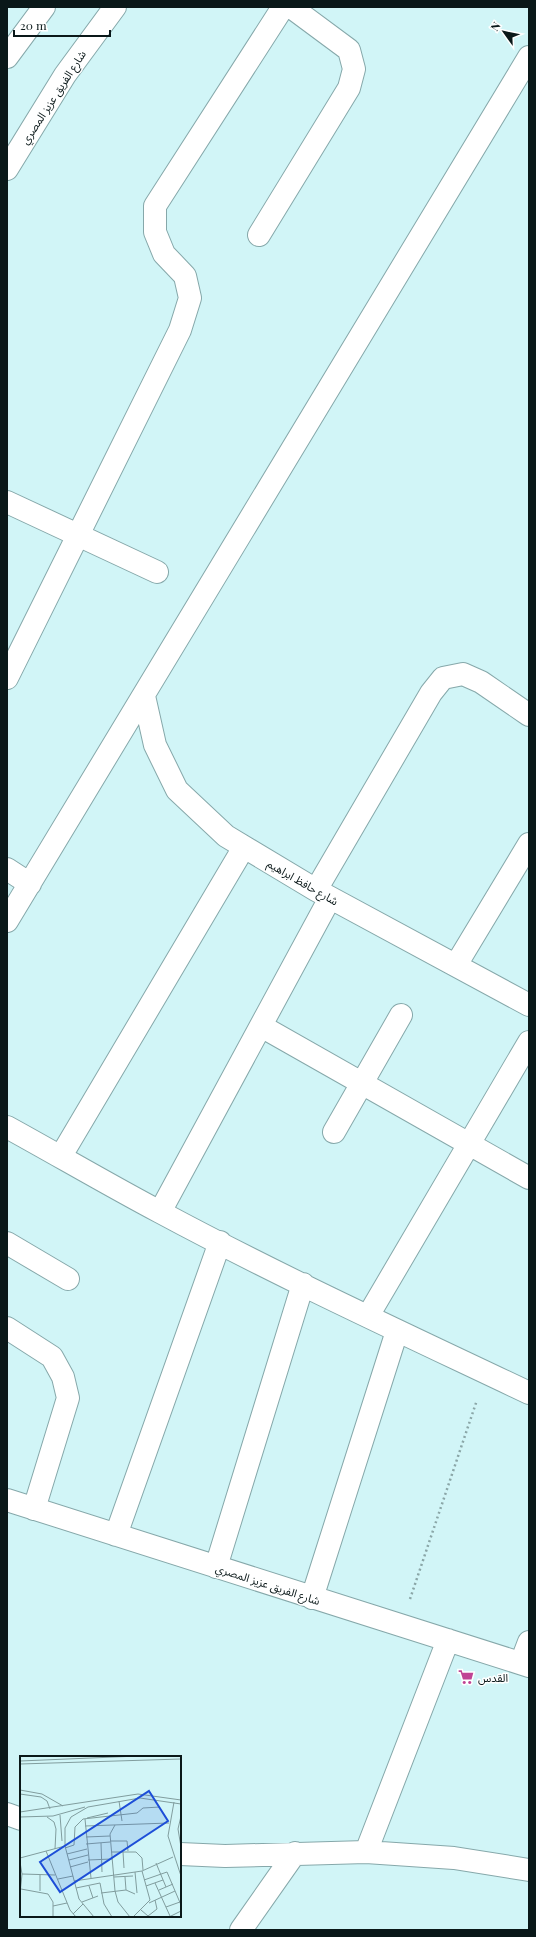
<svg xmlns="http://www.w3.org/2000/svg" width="536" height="1937" font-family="'Playfair Display','Noto Sans Arabic',serif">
<rect width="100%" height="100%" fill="#d1f5f7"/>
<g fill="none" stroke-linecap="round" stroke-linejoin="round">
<defs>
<path id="minor" d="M7,57l37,-50
M7,169l58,-94 50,-68
M259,235l90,-147 5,-19 -5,-19 -58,-43
M7,502l150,70
M7,678l173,-348 10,-32 -5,-22 -21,-22 -9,-22v-26l128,-199
M144,696l11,49 22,45 49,46 90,54 213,115
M7,869l23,15
M316,890l115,-197 12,-15 20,-4 18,8 48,33
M7,921l522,-864
M456,965l73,-121
M261,1026l268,152
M7,1127c51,28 102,58 153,85 121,65 245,122 369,181
M334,1132l67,-117
M61,1156l183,-309
M160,1212l170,-314
M7,1243l61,36
M368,1316l161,-274
M7,1328l45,29 11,20 5,21 -34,111
M7,1500l522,166
M116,1535l104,-293
M216,1567l87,-283
M312,1598l85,-267
M521,1663l8,-21
M7,1814l14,5
M366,1852l82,-212
M180,1854l45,2 141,-4 88,6 75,12
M241,1930l54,-77"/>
</defs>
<use href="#minor" stroke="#86a8aa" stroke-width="24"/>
<path stroke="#8aa6a7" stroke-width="2.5" stroke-dasharray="2 3" stroke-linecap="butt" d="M410,1599l67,-199"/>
<use href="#minor" stroke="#fff" stroke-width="22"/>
</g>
<defs>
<symbol id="supermarket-bare" viewBox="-9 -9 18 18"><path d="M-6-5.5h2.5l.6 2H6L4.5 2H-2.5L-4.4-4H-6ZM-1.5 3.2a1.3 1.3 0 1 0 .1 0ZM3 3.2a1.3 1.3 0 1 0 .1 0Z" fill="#c04494" stroke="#fff" stroke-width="2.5" paint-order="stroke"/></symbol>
</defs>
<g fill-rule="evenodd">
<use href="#supermarket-bare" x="455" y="1666" width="22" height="22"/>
</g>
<g text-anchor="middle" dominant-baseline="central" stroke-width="3" stroke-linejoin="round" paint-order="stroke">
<g font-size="11" fill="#0a1819" stroke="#fff">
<text transform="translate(53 97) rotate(-57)">شارع الفريق عزيز المصري</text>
<text transform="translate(303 882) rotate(30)">شارع حافظ ابراهيم</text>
<text transform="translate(268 1584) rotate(18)">شارع الفريق عزيز المصري</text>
</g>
<g font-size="11" fill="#0a1819" stroke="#fff" text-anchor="start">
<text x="478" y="1677">القدس</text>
</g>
</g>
<g transform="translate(20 1756)">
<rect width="161" height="161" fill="#d1f5f7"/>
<path fill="none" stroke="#819d9e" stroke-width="1" d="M0,5l118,-5M0,8l161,-5M0,34l22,4 21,12M0,38l21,3 6,4 3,8M99,45l3,20M154,46l-6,34 13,40M0,56l118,-18 43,6M40,59l2,26M161,60l-3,13 3,18M0,61l33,-1 32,-9M27,61l7,5 2,7 -1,20M67,62l21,-5M65,63l6,59M95,69l-5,9 5,57 3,11 12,15M65,70l84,-3M66,81l24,-1M90,85h17l1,10M81,87l1,29M66,88l24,-2M45,92l9,-3 1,-18 8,-8 54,-6 6,-5 17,-1M26,95l24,59 6,7M91,96h25l6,6 1,12M103,96l1,16M47,98l20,-5M0,102l45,-12M49,104l19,-5M68,104l24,-1M0,106l2,12 -2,20M136,107l10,24M50,111l18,-5M115,116l2,21M2,118l33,1M94,121l19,-1M105,121l1,13M38,123l15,-3M124,124l23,-8 14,33M54,125l68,-10 31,-14M135,127l15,33M69,130l4,12M126,130l17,-6M56,132l24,-5 4,21 8,13M1,133l27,5 5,8v15M139,134l14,-6M20,135v-16M81,137l25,-3 9,4M62,146l16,-6M129,147l26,-12M33,150l14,-3M146,151l14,-5M121,154l7,6 9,-7 -2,-9M53,158l10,-10M74,161l-15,-18 -14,-53v-18l6,-11 17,-10 52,-9 41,6M113,161l17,-17 -8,-29M149,161l12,-6"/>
<path fill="#1d4ed8" fill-opacity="0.15" stroke="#1d4ed8" stroke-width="2" d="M129,35l19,30 -108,71 -20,-30z"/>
<rect width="161" height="161" fill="none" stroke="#0a1819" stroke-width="2"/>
</g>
<rect width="536" height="1937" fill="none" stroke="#0a1819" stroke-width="16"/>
<g transform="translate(504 32) rotate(303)" stroke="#ffffff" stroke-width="3" paint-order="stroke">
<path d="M0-3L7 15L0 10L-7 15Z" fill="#0a1819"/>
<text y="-6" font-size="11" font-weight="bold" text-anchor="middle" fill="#0a1819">N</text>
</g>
<path d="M14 30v6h96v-6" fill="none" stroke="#0a1819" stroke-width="2"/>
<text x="20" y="30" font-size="12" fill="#0a1819" stroke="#ffffff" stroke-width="3" paint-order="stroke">20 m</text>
</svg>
